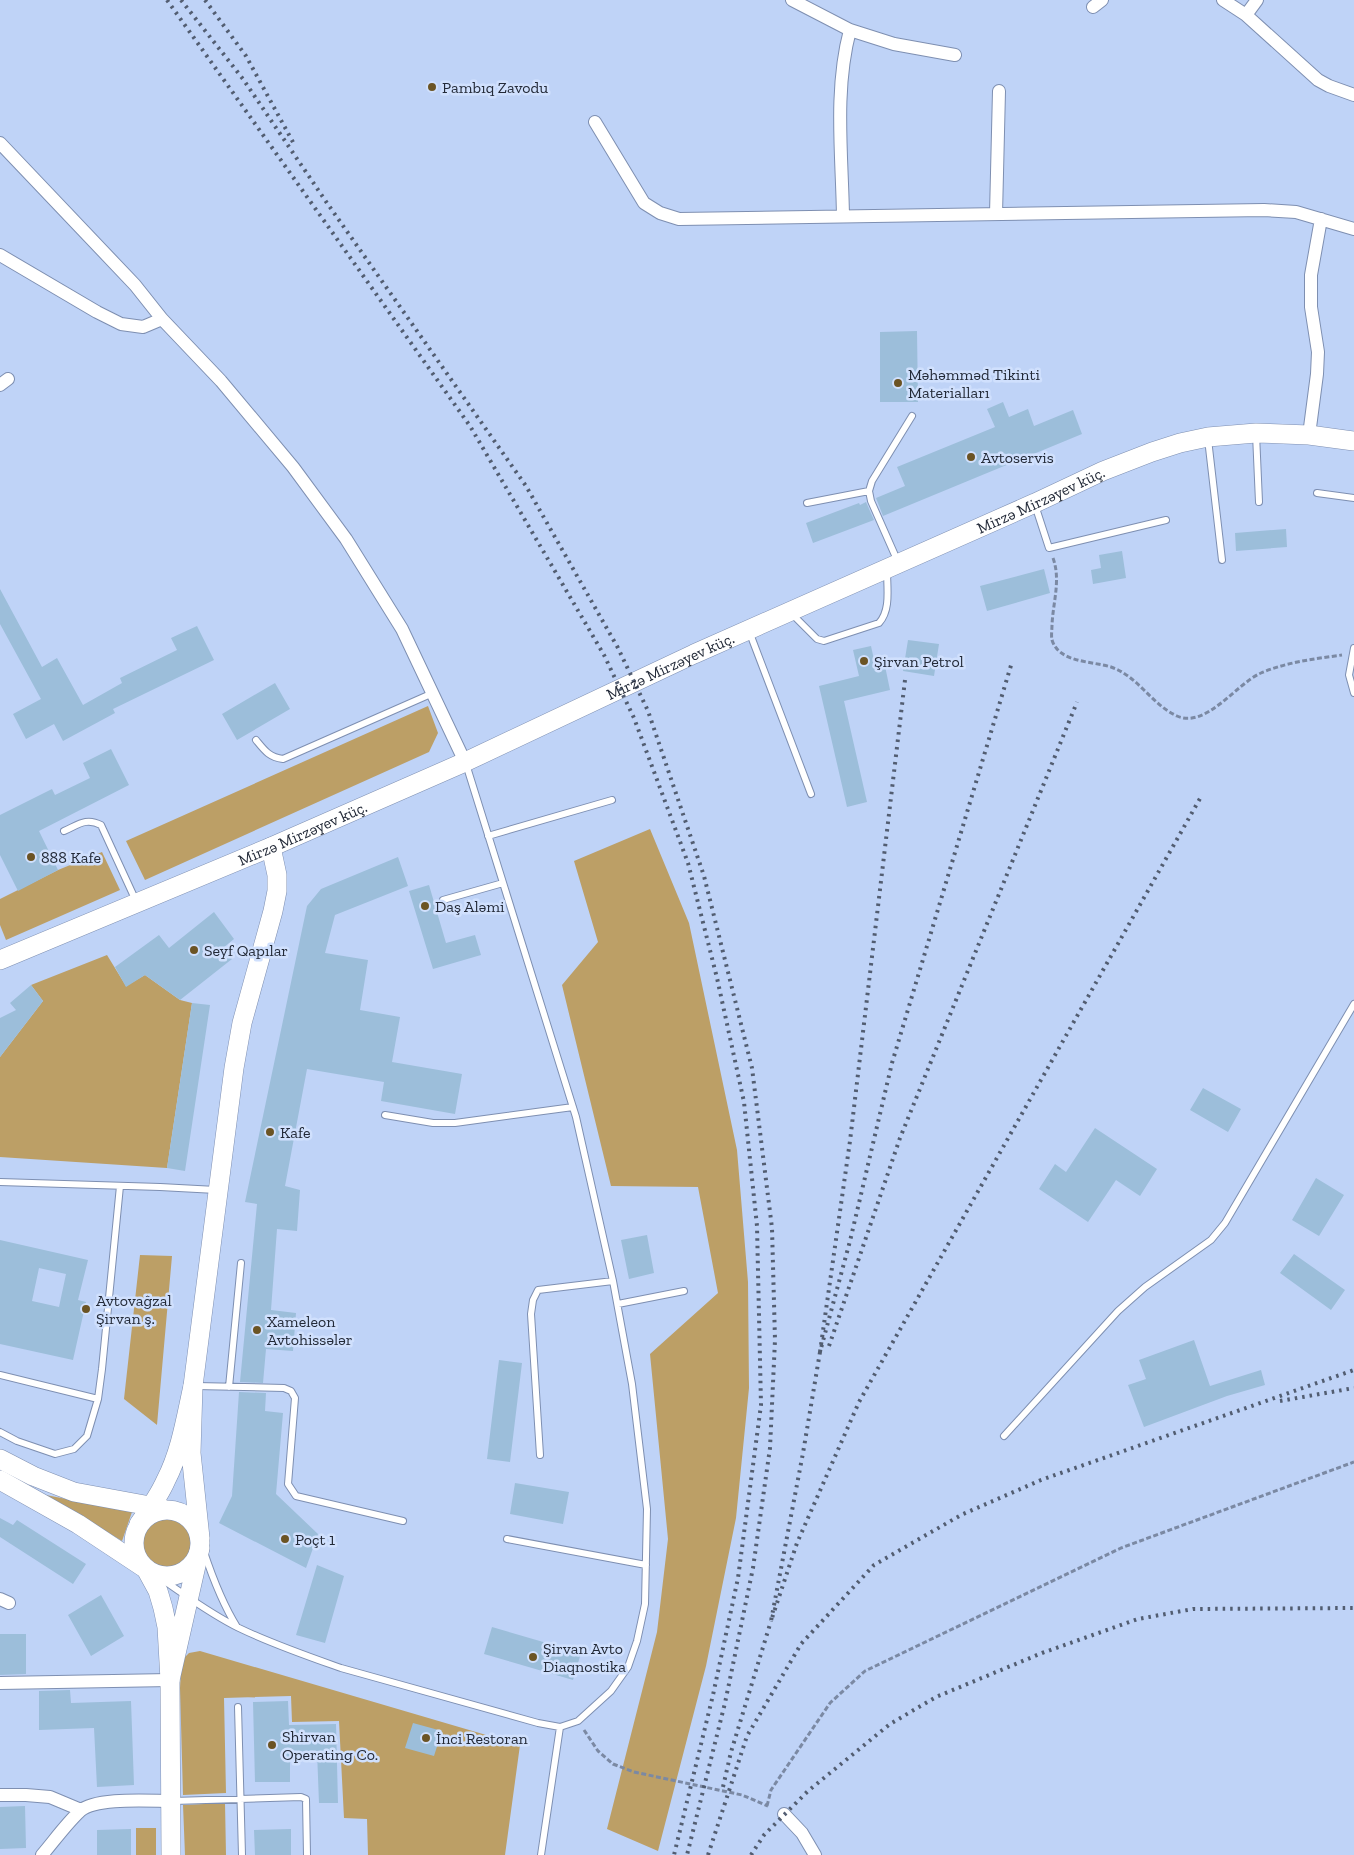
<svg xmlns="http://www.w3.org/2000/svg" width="1354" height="1855" font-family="'Zilla Slab',serif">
<rect width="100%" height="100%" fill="#bfd3f7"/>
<path fill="#bc9f66" d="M428,706l10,27 -9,19 -284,128 -19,-39z
M650,829l39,94 48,227 11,132 1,106 -13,130 -30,148 -48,185 -51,-22 50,-197 11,-93 -18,-185 68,-61 -20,-106 -87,-1 -49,-201 36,-43 -24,-81z
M102,852l18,38 -114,50 -6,-15v-26l58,-29z
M107,955l19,31 19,-11 35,25 12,3 -25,165 -167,-11v-100l43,-56 -12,-16z
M140,1255l32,1 -15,169 -33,-26z
M46,1495l86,17 -10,29z
M143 1543a24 24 0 1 1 48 0a24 24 0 1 1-48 0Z
M200,1651l320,94 -15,110h-137l-1,-36 -23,-1 -5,-97 -47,1 -1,-26 -67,2 2,95 -43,2 -3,-107 1,-18 3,-12 5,-5z
M225,1803l1,52h-41l-2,-50z
M136,1828h20v27h-20z"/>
<path fill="#9cbeda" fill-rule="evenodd" d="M917,331l1,71h-38v-70z
M1003,402l6,15 19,-8 6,17 39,-16 9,24 -199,82 -7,-18 29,-12 -8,-19 98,-40 -8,-18z
M866,502l8,18 -61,23 -7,-20 53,-20 1,2z
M1286,529l1,18 -51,4 -1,-18z
M1122,551l4,27 -33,6 -2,-14 10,-2 -2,-13z
M1044,569l6,24 -63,18 -7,-25z
M0,589l42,78 15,-9 26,47 39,-22 -2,-5 57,-28 -6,-12 26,-12 17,34 -101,49 2,4 -52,28 -9,-17 -28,15 -13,-25 28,-15 -41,-75z
M908,640l31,4 -5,32 -31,-5z
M871,646l5,23 9,-3 5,24 -46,11 23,101 -20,5 -28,-121 40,-10 -6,-26z
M275,683l15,26 -53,31 -15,-26z
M111,749l18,36 -90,46 19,39 -40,21 -18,-36v-40l52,-26 3,6 35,-17 -7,-15z
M398,857l10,29 -73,29 -10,38 43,7 -8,50 40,7 -8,45 70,12 -7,40 -74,-13 3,-19 -77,-13 -22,117 15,4 -3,41 -20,-2 -6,81 25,3 -3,38 -27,-2 -3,34 -23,-1 17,-178 -12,-2 62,-296 14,-17z
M429,885l17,58 29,-8 6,20 -48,14 -24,-78z
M214,912l20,27 -11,9 9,11 -52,41 -35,-25 -19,12 -11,-20 44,-32 10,13z
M31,985l12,16 -43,56v-39l16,-8 -6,-7z
M192,1003l18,2 -25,166 -18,-3z
M1203,1088l38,21 -13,23 -38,-22z
M1095,1128l62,41 -17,27 -24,-16 -28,42 -49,-33 16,-25 11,8z
M1316,1178l28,17 -25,41 -27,-16z
M647,1235l7,38 -25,6 -8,-39z
M0,1240l88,20 -10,40 8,2 -13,58 -73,-16zM39,1268l27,6 -7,33 -27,-6z
M1294,1254l51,36 -14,20 -51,-37z
M1194,1340l16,46 51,-16 4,15 -38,11 -83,31 -16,-42 18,-6 -7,-19z
M499,1360l23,3 -12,99 -23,-3z
M239,1392l27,1 -1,18 18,2 -7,81 42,40 -12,34 -87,-45 13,-27z
M515,1483l54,9 -6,32 -53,-10z
M0,1518l13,7 4,-5 69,44 -13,20 -73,-47z
M317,1565l27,11 -19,67 -29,-8z
M101,1595l23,41 -33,20 -23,-41z
M492,1627l89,26 -8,27 -89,-26z
M0,1634h26v40l-26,1z
M70,1690l1,13 60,-2 3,84 -37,2 -3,-59 -55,2v-39z
M288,1701l1,24 47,-1 2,79h-19l-2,-52 -27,1v30h-35l-2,-80z
M413,1723l29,8 -8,25 -29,-8z
M25,1806l1,42 -26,1v-42z
M131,1829v26h-34v-25z
M291,1829v26h-36l-1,-25z"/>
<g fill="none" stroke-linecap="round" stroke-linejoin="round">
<defs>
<path id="lane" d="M1256,434l3,68
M1208,439l14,121
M1317,493l37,5
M807,503l62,-12
M1035,505l14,43 117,-28
M898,562l-27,-61 -2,-10 3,-10 40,-65
M792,614l25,25 7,2 55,-18c12,-13 8,-35 8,-52
M749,631l62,163
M1354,648l-5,27 5,18
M256,740c9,11 13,17 27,19l150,-66
M64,831c14,-6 22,-14 37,-6l35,76
M488,836l124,-36
M443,900l60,-17
M385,1115l48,8h22l118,-16
M0,1182l160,5 56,3
M618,1304l66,-13
M0,1375l98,24
M196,1386l88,2 7,3 4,7 -7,86 8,12 107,25
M229,1387l12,-124
M0,1432l17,9 38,13 19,-5 13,-13 11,-37 4,-30 18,-183
M1004,1436l114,-125 27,-24 66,-47 14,-17 129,-219
M540,1455l-9,-141 2,-14 5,-10 75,-9
M507,1539l139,26
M204,1552c9,27 18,51 33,75
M157,1576c27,18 53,38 82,52 33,16 68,28 102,40l197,55 22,4 18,-6 33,-30 17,-24 9,-26 8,-37 2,-95 -15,-125 -19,-103 -37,-164 -110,-353
M238,1707l4,148
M173,1801l128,-4 5,2 1,56
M541,1855l19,-128"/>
<path id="street" d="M792,0l58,30 44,14 61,11
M1223,0l23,15
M1257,0l-11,15 72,65 11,6 25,9
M1093,7l9,-7
M595,122l49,81 16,10 19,6 585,-9 32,2 58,17
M0,143l135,142 27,34 59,62 72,86 53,72 56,90 63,133
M996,214l3,-123
M843,216c-1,-62 -9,-126 7,-186
M0,255l97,57 24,12 22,3 19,-8
M0,385l8,-6
M1309,435l8,-61 1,-22 -7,-45v-32l10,-56
M0,1599l9,4
M0,1683l170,-3
M0,1795h26l24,2 31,13
M784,1814l18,19 13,22
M42,1855c12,-14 24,-31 38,-44 16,-14 69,-10 91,-10"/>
<g id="secondary">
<path id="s1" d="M0,960l271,-113 194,-85 229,-108 341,-151 68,-32 49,-19 28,-9 28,-6 48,-4 53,2 45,6"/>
<path d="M193,1386l41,-318 8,-45 31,-112 4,-20v-16l-6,-28"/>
<path d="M0,1459l33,17 41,16 87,16"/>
<path d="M0,1480l78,44 68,45 12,22 5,17 4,19 3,53 30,-132"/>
<circle cx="167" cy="1543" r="33"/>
<path d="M139,1524c10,-14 20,-28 27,-44 15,-29 20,-63 27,-94l-2,67 9,85"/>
<path d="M170,1680l1,175"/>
</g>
</defs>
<use href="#lane" stroke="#7e8fb1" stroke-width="8"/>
<use href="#street" stroke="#7e8fb1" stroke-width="14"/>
<use href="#secondary" stroke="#7e8fb1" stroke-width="20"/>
<path stroke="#7b89a3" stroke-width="3" stroke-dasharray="5 2.5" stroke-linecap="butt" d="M1053,558c8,22 0,44 -1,67 0,5 -1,11 0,15 7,23 40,21 59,27 27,9 41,38 66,49 29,13 59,-32 84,-43 26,-11 53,-14 81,-18
M584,1730l14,21 15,13 21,8 108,23 26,11
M767,1806l4,-16 59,-87 35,-32 256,-123 233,-86"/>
<use href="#lane" stroke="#fff" stroke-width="6"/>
<use href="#street" stroke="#fff" stroke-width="12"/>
<use href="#secondary" stroke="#fff" stroke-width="19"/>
<path stroke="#525d71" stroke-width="4" stroke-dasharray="2.5 5" stroke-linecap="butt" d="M167,0l303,426 134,229 30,63 54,145 29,115 27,124 13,124 4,179 -23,173 -25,117 -39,160
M181,0l62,79 84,124 199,283 92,162 30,63 56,165 48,192 20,160 3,112 -5,108 -17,120 -28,135 -38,152
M205,0l41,56 48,88
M905,680l-55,461 -30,211 30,-111 42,-178 120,-401
M829,1346l71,-208 177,-436
M820,1352l-17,101 -32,168 26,-78 62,-141 343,-607
M1280,1401l74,-13
M723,1787l8,-35 40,-131
M708,1855l39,-119 54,-92 73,-79 87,-50 80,-35 313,-110
M751,1855l13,-20 44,-44 82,-67 46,-27 106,-44 96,-34 55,-10 161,-1"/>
</g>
<g fill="#6b5424" stroke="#d0e0fd" stroke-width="2">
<circle cx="432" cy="87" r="5"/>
<circle cx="898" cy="383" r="5"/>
<circle cx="971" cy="457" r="5"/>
<circle cx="864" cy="661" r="5"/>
<circle cx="31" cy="857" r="5"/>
<circle cx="425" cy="906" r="5"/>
<circle cx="194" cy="950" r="5"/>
<circle cx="270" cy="1132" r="5"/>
<circle cx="86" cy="1309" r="5"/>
<circle cx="257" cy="1330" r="5"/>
<circle cx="285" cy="1539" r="5"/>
<circle cx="533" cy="1657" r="5"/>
<circle cx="426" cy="1738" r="5"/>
<circle cx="272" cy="1745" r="5"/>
</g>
<g text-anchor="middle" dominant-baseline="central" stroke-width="5" stroke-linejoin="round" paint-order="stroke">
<g font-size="16" fill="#232a38" stroke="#d0e0fd" text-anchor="start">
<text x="442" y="87">Pambıq Zavodu</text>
<text x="908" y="374">Məhəmməd Tikinti<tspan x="908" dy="18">Materialları</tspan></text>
<text x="981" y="457">Avtoservis</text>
<text x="874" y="661">Şirvan Petrol</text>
<text x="41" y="857">888 Kafe</text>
<text x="435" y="906">Daş Aləmi</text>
<text x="204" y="950">Seyf Qapılar</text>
<text x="280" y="1132">Kafe</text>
<text x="96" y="1300">Avtovağzal<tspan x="96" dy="18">Şirvan ş.</tspan></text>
<text x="267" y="1321">Xameleon<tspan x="267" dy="18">Avtohissələr</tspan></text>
<text x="295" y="1539">Poçt 1</text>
<text x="543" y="1648">Şirvan Avto<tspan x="543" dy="18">Diaqnostika</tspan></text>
<text x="282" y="1736">Shirvan<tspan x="282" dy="18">Operating Co.</tspan></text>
<text x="436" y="1738">İnci Restoran</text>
</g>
<g font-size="16" fill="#232a38" stroke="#d0e0fd">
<text stroke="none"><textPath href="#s1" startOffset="1138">Mirzə Mirzəyev küç.</textPath></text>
<text stroke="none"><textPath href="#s1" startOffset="732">Mirzə Mirzəyev küç.</textPath></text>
<text stroke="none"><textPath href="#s1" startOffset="328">Mirzə Mirzəyev küç.</textPath></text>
</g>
</g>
</svg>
